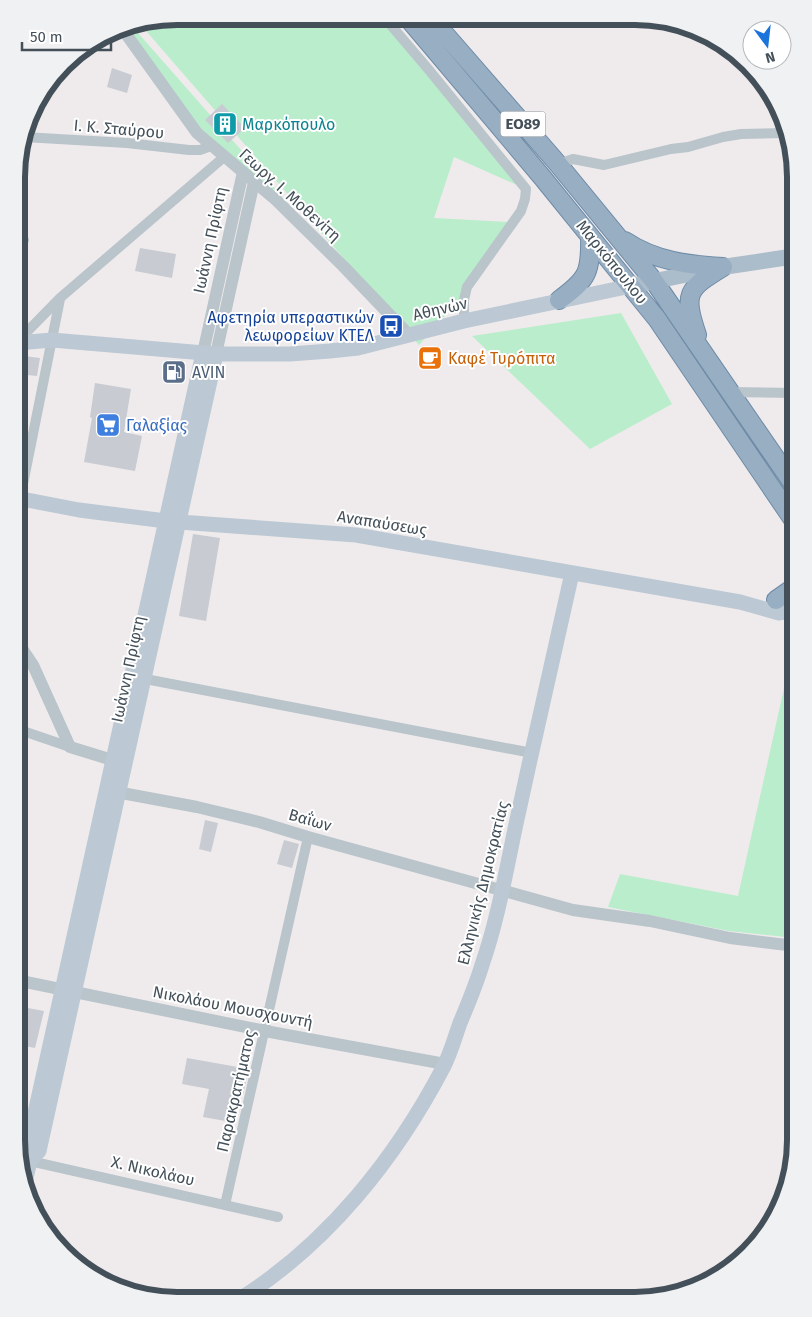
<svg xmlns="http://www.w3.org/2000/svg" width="812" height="1317" font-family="'Fira Sans',sans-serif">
<rect width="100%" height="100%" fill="#efebec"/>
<path fill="#b9edcb" d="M177,16l204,1 145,172 -72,-32 -20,61 74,4 -42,70 -47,53 -279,-321z
M131,25l212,241 -132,-120 -88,-119z
M621,313l51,91 -82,45 -118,-113z
M796,634l-1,304 -66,-7 -121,-24 12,-33 118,22z"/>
<path fill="#c8cbd1" d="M112,68l20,7 -5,18 -20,-6z
M222,104l23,24 -17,15 -23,-23z
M140,248l36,6 -4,24 -37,-7z
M17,355l23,3 -3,18 -20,-2z
M166,362l20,4 -3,15 -20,-3z
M95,383l36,6 -7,43 18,4 -7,35 -51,-9 8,-44 -2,-1z
M193,534l27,4 -14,83 -27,-5z
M205,820l13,3 -7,29 -12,-3z
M284,840l15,4 -7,24 -15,-4z
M28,1008l16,3 -9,37 -16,-3z
M187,1058l62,11 -6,26 -7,-1 -5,28 -28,-5 6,-28 -27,-5z"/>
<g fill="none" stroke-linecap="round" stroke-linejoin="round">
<defs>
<path id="trunk" d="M407,17l135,160 115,142 139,205
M430,17l128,147 96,117 142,207
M625,241c30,20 63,24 98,26
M559,300c29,-21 32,-28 31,-64
M697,335c-14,-42 -10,-46 26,-68
M776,600l20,-14"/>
</defs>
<use href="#trunk" stroke="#6e8ba7" stroke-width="20"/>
<path stroke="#bac4cb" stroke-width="10" d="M384,17l45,53 97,119 -1,10 -4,12 -54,76 -3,13v21
M24,137l103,6 62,7h11l11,-4
M558,164l15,-5 31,6 67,-16 17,-2 35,-10 18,-3 46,-1
M17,240h7
M17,342l43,-44 164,-141
M730,392l66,1
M17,514l43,-215
M779,613l17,6
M140,678l392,75
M17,729l53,18
M30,1161l248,56
M225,1205l83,-368"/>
<path stroke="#bac4cb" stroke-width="12" d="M121,27l76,106 79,67 67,66 65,68
M203,353l40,-181
M216,354l38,-172
M17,641l16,24 37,82 52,16
M111,791l86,16 62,15 49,15 265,73 77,11 80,17 65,8
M16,980l249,51 180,33"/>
<path stroke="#bcc8d3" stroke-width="15" d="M17,343l35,-3 164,14h74l40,-3 28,-3 106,-27 167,-35
M17,498l62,12 87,11 190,14 384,67 39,11 17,-5
M30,1161l9,-10 177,-797
M25,1182l5,-21 -3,-12 176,-796
M238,1300c89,-55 158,-142 206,-234 7,-14 11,-29 16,-43 8,-19 16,-38 22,-58 16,-46 24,-94 34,-141 18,-84 38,-168 56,-251"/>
<path stroke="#abbccb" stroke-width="16" d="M631,286l92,-19 73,-11"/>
<use href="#trunk" stroke="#97aec3" stroke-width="18"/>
</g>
<defs>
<symbol id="building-square" viewBox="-11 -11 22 22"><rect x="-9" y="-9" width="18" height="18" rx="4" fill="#0f9aa8" stroke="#fff"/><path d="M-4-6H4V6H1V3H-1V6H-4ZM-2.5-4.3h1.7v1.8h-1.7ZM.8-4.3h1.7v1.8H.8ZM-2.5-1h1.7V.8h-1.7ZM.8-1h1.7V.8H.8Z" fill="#fff"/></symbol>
<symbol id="bus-square" viewBox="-11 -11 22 22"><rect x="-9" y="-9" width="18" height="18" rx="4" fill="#1a4fb4" stroke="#fff"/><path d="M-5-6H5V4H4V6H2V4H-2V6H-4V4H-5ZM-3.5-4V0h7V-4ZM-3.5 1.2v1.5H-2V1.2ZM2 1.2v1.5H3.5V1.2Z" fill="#fff"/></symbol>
<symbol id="cafe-square" viewBox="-11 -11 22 22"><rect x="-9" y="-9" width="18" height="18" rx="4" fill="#e8710a" stroke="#fff"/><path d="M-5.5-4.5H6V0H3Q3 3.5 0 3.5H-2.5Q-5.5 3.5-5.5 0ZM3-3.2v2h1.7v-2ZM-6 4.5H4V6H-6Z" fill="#fff"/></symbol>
<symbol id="fuel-square" viewBox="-11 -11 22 22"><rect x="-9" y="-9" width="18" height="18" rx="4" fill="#5c6f8a" stroke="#fff"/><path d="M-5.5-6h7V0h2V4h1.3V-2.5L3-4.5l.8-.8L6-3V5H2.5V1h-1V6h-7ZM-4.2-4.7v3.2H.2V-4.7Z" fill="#fff"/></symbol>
<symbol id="supermarket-square" viewBox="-11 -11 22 22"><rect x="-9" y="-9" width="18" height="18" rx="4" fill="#3f7fe0" stroke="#fff"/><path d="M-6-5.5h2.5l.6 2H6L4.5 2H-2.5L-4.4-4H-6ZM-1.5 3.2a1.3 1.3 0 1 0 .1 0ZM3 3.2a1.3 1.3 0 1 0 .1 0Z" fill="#fff"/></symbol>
</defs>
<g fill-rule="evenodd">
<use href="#building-square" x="211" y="110" width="28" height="28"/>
<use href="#bus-square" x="377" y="312" width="28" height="28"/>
<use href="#cafe-square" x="416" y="344" width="28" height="28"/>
<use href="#fuel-square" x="160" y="358" width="28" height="28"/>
<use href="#supermarket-square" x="94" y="411" width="28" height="28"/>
</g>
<g text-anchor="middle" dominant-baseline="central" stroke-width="4" stroke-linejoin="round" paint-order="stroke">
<rect fill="#fff" stroke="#7c848b" stroke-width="1" x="500.5" y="111.5" width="45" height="25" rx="4"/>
<g font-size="15" font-weight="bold" fill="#445059">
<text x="523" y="124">ΕΟ89</text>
</g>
<g font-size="16" fill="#0d838f" stroke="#fff" text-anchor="start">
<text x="242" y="124">Μαρκόπουλο</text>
</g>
<g font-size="16" fill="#445059" stroke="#fff">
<text transform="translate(119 129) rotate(5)">Ι. Κ. Σταύρου</text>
<text transform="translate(290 195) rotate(42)">Γεωργ. Ι. Μοθενίτη</text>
<text transform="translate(210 240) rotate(-78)">Ιωάννη Πρίφτη</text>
<text transform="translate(612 262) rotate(51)">Μαρκόπουλου</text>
<text transform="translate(440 309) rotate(-13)">Αθηνών</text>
<text transform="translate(382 523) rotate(9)">Αναπαύσεως</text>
<text transform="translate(128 669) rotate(-78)">Ιωάννη Πρίφτη</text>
<text transform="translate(310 820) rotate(16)">Βαΐων</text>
<text transform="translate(483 883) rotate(-76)">Ελληνικής Δημοκρατίας</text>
<text transform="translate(233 1007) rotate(11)">Νικολάου Μουσχουντή</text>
<text transform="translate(236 1091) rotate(-77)">Παρακρατήματος</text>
<text transform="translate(153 1171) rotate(13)">Χ. Νικολάου</text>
</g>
<g font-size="16" fill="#164399" stroke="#fff" text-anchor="end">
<text x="374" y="317">Αφετηρία υπεραστικών<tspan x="374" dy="18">λεωφορείων ΚΤΕΛ</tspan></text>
</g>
<g font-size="16" fill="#c56008" stroke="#fff" text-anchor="start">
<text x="448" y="358">Καφέ Τυρóπιτα</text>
</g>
<g font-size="16" fill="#4e5e75" stroke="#fff" text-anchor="start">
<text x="192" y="372">AVIN</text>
</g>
<g font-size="16" fill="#366cbe" stroke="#fff" text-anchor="start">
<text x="126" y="425">Γαλαξίας</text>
</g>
</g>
<path d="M0 0H812V1317H0ZM177 25H635A152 152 0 0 1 787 177V1140A152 152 0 0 1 635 1292H177A152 152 0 0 1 25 1140V177A152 152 0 0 1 177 25Z" fill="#f0f1f2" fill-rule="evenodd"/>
<path fill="none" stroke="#445059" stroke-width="6" d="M177 25H635A152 152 0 0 1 787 177V1140A152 152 0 0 1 635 1292H177A152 152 0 0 1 25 1140V177A152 152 0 0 1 177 25Z"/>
<g transform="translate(767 45) rotate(165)"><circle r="24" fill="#ffffff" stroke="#b4b9bd"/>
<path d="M0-4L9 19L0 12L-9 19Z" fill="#1a74da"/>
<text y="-8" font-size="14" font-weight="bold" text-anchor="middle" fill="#445059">N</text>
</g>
<path d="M22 42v8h89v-8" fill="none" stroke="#445059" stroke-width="2.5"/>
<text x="30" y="42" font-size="15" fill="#445059" stroke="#ffffff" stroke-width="4" paint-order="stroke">50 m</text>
</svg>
